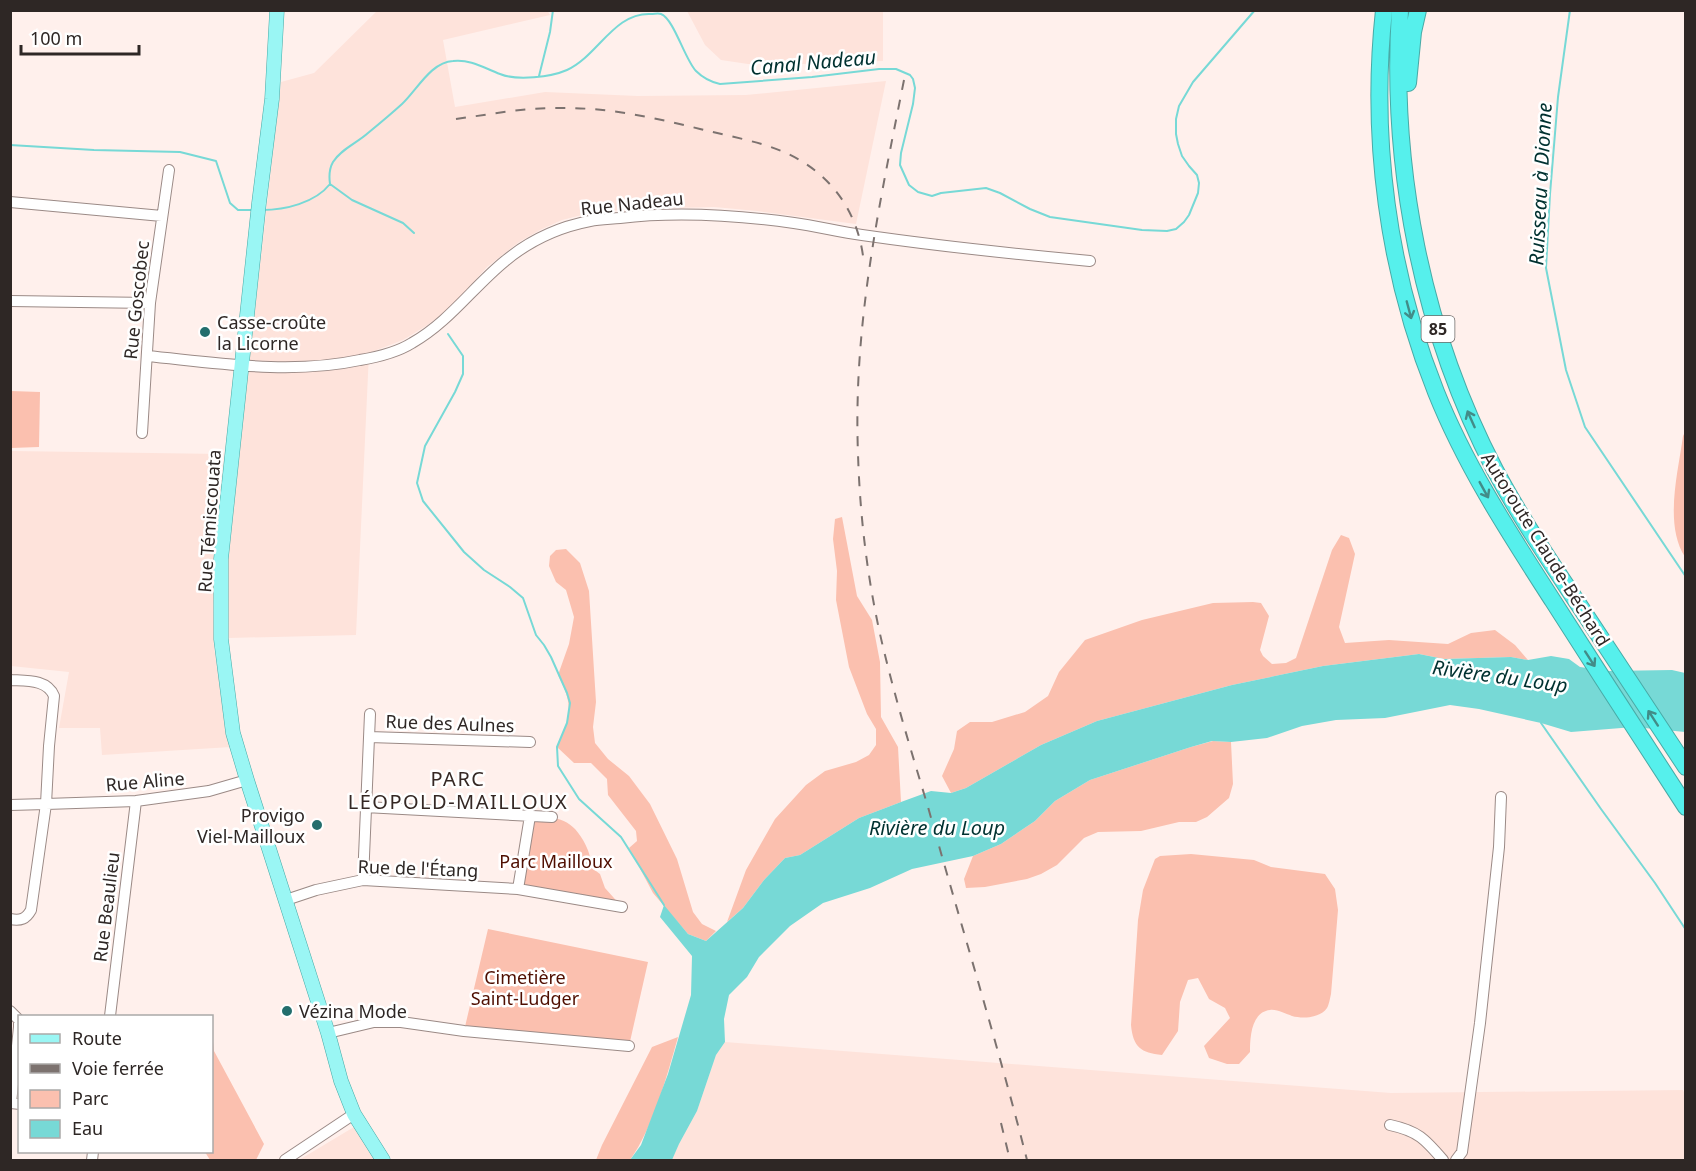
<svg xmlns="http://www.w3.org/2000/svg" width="1696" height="1171" font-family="'Noto Sans',sans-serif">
<rect width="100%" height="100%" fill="#fff0ec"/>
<path fill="#fee3db" d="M378,10h169l3,5 -107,25 12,67 90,-15 93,4 108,-1 140,-14 -30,143 -99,-13 -43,-4 -78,2 -42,3 -32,8 -22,10 -21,12 -32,25 -38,42 -23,17 -23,14 -34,13 -13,282 -127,3 -1,-78 19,-181 34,-297 33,-9z
M687,11h196v50l-81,3h-54l-27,-4 -16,-15z
M11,451l211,3 -9,151 1,43 17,99 -129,8 -2,-27h-41l10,-56 -58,-6z
M725,1042l666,51 292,-3 2,4v66h-1013l7,-16 18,-33 19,-56z
M354,1127l22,33h-77z"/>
<path fill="#fbc0af" d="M11,391l29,1 -1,55 -28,1z
M1685,432v125c-21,-33 -7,-84 -2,-121z
M842,517l15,79 15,24 8,42 1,55 17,30 3,55 -42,16 -59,37 -15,3 -21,22 -21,28 -16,14 19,-52 29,-51 31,-34 19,-14 31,-9 13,-7 7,-10v-16l-9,-15 -18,-47 -13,-67 1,-29 -4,-32 2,-20z
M1341,535l8,3 6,16 -16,73 6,16 44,-3 59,4 23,-11 24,-3 20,15 13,15 -17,-3 -67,2 -25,-5 -96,12 -91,19 -135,36 -56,24 -75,43 -15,5 -9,-17 12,-27 3,-18 13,-9h22l33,-10 23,-16 11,-24 26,-32 57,-20 71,-17 40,-1 8,1 8,13 -9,34 3,6 9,8 14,-1 10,-5 36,-108z
M566,549l14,14 9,28 7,111 -3,25 2,16 13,16 21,17 21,28 27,55 16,53 9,12 14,7 -10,10 -18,-7 -35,-41 -24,-45 8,-7 -1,-10 -28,-36 -1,-16 -16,-16h-17l-17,-16c14,-32 17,-41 1,-72l11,-31 5,-27 -8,-27 -10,-8 -7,-16 1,-10 6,-6z
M1213,741l18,1 2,42 -4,14 -22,19 -11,5h-17l-38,9 -43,1 -14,6 -27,27 -16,9 -14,5 -42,8 -19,1 -2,-9 9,-23 28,-12 34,-23 20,-20 35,-21 101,-33z
M530,816c24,1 40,1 53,24 6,11 7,15 9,28l8,6 5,14 17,19 -104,-18z
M1191,854l63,6 17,7 54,7 10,15 3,21 -7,84c-1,4 -2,11 -4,14 -7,10 -24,11 -35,8 -6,-2 -15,-7 -22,-6 -19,2 -20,28 -20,42l-11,12h-12l-18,-6 -5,-12 26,-28 -5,-10 -16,-9 -11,-21 -10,2 -8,22 -2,29 -16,24c-21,-2 -29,-8 -31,-30l7,-105 5,-30 12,-31 5,-3z
M488,929l160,33 -19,84 -165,-15z
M212,1033l2,18 50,93 -8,16h-46l-5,-8h7z
M678,1037c-11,39 -25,91 -48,123h-34l6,-15 50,-98z"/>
<path fill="#77d9d6" d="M1419,654l25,5 67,-2 17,3 23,-4 18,3 11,8 29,4 63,-1 13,3v59l-51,-5 -63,5 -30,-9 -62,-14 -29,-4 -65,13 -49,2 -34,6 -35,12 -36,4 -19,-1 -21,6 -101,33 -35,21 -20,20 -34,23 -28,12 -61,13 -42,19 -47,15 -33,23 -31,31 -12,20 -18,18 -5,24 1,23 -9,13 -19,56 -18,33 -7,16h-42l11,-15 27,-71 23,-79 1,-39 -32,-39 4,-12 24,29 18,7 37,-33 21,-28 21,-22 15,-3 59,-37 42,-16 30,-11 20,2 15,-5 75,-43 56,-24 135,-36 91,-19z"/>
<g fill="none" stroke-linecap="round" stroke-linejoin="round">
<path stroke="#77d9d6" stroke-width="2" d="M1570,10l-12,87 -8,97 -4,74 20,102 19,57 101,150
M539,76l11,-44 3,-22
M10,145l84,5 86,2 36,9 14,42 8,7h15
M330,184c-1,-7 -1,-15 3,-22 8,-13 24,-19 35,-29 11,-9 23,-19 34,-29 15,-14 29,-42 51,-43 18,-2 31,7 47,13 17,7 51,3 67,-4 31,-14 47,-58 84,-56 4,0 7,-1 10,0 13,5 24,46 35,57 7,7 15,11 24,13l92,-7 67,-8h17l14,6 3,4 2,9 -2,16 -12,49 -1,12 9,20 9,7 14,4 9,-3 45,-5 14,5 30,16 20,8 92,13 25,1 9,-2 8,-7 5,-7 9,-22 1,-10 -2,-8 -8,-9 -7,-10 -4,-12 -2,-10v-15l3,-13 14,-24 62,-72
M330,184l22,16 51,23 11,10
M262,210c23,0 53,-7 68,-26
M448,334l15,22v18l-8,18 -30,54 -8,37 6,18 41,51 20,18 26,17 13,11 13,37 8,10 7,12 16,36 3,10 -3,20 -10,24 1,19 21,33 42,38 43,68
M1541,723l60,86 54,74 31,47"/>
<defs>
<path id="minor" d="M10,202l152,14
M10,301l140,2
M147,356c71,7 143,19 213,4 18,-3 36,-7 52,-17 37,-21 61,-56 93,-82 24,-20 54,-34 85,-40 10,-2 20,-2 30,-3 58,-7 116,-3 174,5 23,3 45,9 68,12 76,11 152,19 228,26
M142,433l8,-130 19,-133
M10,680c16,1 37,-1 44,16l-5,50 -3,58 90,-3 73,-10 38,-11
M369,737l161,5
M10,805l36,-1 -15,106c-5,9 -10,11 -21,9
M365,807l187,10
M363,880l7,-166
M518,889l12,-73
M286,900l30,-10 47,-10 155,9 104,18
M10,1011l9,9v7l-8,76 9,1
M110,1016l26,-215
M328,1033l46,-11h27l63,9 165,15
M1390,1125c28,6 35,14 53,35
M92,1160l1,-8
M285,1160l69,-46
M1456,1160l6,-8 18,-129 19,-176 2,-50"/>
<path id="major" d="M277,10l-5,89 -13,104 -38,356v80l12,94 14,47 81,253 13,48 13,33 29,46"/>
<path id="highway" d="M1384,10c-14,129 4,262 52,382 30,75 74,142 117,209 44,69 88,137 133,206
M1400,10c-10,158 22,320 95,460 25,47 55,91 84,135 36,54 71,108 107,162
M1408,83l5,-51 5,-22"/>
</defs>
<use href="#minor" stroke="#9b8a86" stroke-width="12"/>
<use href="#major" stroke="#48aaa6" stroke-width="15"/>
<use href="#highway" stroke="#48aaa6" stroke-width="18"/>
<use href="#minor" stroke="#fff" stroke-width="10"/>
<use href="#major" stroke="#9af6f4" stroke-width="14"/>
<use href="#highway" stroke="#56f0ec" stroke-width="16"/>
<path stroke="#7c726f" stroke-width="2" stroke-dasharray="10 10" stroke-linecap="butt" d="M904,80c-25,126 -51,245 -46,374 2,65 10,130 25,193 13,54 29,107 45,160 33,118 69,235 99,353
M456,119c36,-5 72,-12 109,-11 46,0 91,10 135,21 28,7 58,12 84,23 48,21 76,62 80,113
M1001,1123l9,37"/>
</g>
<defs><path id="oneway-shaft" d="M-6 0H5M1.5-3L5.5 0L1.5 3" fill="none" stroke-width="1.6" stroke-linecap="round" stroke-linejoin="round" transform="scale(1.5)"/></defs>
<g stroke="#428c88">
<use href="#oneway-shaft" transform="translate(1409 310) rotate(75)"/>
<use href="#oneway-shaft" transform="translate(1471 419) rotate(-114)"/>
<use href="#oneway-shaft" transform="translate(1484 490) rotate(61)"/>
<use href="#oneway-shaft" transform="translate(1590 659) rotate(57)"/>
<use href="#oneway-shaft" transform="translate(1653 718) rotate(-123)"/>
</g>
<g fill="#236e6d" stroke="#fff" stroke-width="2">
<circle cx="205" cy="332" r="6"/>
<circle cx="317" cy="825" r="6"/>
<circle cx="287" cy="1011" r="6"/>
</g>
<g text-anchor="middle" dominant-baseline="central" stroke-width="5" stroke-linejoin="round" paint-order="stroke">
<rect fill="#fff" stroke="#6d6866" stroke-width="1.5" x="1421.5" y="316" width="33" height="26" rx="4.5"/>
<g font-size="16" font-weight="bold" fill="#2e2725">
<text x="1438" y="329">85</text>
</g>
<g font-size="18" fill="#2e2725" stroke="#fff">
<text transform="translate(632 203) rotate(-6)">Rue Nadeau</text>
<text transform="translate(136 300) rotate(-84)">Rue Goscobec</text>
<text transform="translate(209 521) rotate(-86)">Rue Témiscouata</text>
<text transform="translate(1546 549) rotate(58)">Autoroute Claude-Béchard</text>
<text transform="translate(450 723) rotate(2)">Rue des Aulnes</text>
<text transform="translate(145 781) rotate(-5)">Rue Aline</text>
<text transform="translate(418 868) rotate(2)">Rue de l'Étang</text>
<text transform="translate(106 907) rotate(-83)">Rue Beaulieu</text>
</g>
<g font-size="18" fill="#2e2725" stroke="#fff" text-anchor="start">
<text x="217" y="322">Casse-croûte<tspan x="217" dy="21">la Licorne</tspan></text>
<text x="305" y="815" text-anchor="end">Provigo<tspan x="305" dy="21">Viel-Mailloux</tspan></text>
<text x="299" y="1011">Vézina Mode</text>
</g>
<g font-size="18" fill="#4f0e00" stroke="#fff">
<text x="556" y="861">Parc Mailloux</text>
<text x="525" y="977">Cimetière<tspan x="525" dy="21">Saint-Ludger</tspan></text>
</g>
<g font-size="20" font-style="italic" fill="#003130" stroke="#fff">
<text transform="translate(813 62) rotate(-5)">Canal Nadeau</text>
<text transform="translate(1540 184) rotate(-87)">Ruisseau à Dionne</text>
<text transform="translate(1500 676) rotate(8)">Rivière du Loup</text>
<text x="937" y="827">Rivière du Loup</text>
</g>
<g font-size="20" letter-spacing="1.5" fill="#352824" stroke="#fff">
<text x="458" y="778">PARC<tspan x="458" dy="23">LÉOPOLD-MAILLOUX</tspan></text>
</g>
</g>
<rect width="1696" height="1171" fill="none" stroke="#2e2725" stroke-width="24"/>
<rect x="18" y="1015" width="195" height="138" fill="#ffffff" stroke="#aba9a8" stroke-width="1.5"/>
<rect x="30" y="1034" width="30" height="9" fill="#9af6f4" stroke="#aba9a8" stroke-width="1.5"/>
<text x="72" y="1045" font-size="18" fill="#2e2725">Route</text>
<rect x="30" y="1064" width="30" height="9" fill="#7c726f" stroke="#aba9a8" stroke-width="1.5"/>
<text x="72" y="1075" font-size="18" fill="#2e2725">Voie ferrée</text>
<rect x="30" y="1090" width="30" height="18" fill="#fbc0af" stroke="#aba9a8" stroke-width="1.5"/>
<text x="72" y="1105" font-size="18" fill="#2e2725">Parc</text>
<rect x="30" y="1120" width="30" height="18" fill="#77d9d6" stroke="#aba9a8" stroke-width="1.5"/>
<text x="72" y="1135" font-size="18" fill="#2e2725">Eau</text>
<path d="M21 45v9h118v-9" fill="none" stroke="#2e2725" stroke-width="3"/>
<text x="30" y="45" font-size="18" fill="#2e2725" stroke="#ffffff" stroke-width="4.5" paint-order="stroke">100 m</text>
</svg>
